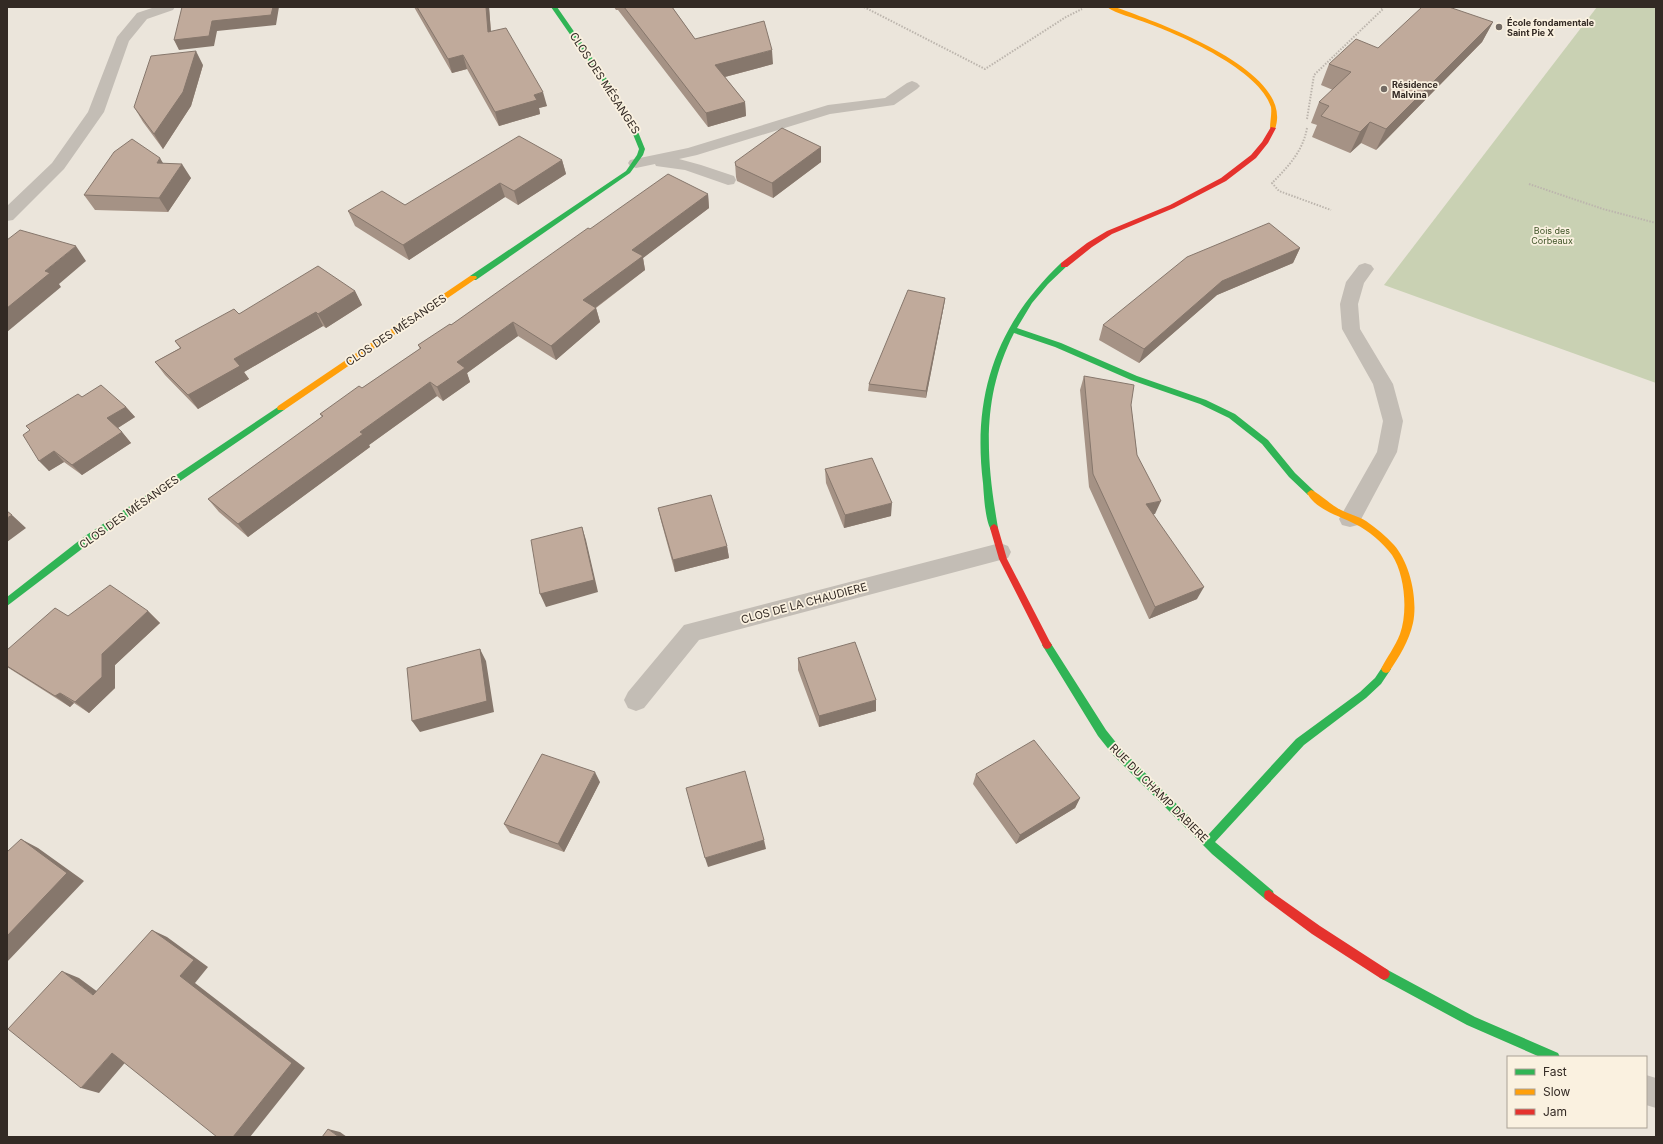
<svg xmlns="http://www.w3.org/2000/svg" width="1663" height="1144" font-family="Inter,sans-serif">
<rect width="100%" height="100%" fill="#ebe5db"/>
<path fill="#c9d1b3" d="M1597,7h59v376l-272,-98z"/>
<g fill="none" stroke-linecap="round" stroke-linejoin="round">
<path stroke="#bcb5ad" stroke-width="2" stroke-dasharray="1.5 1.5" stroke-linecap="butt" d="M864,7l121,62 81,-52 16,-8
M1307,119l7,-44 69,-66 -2,-2
M1307,128c-4,23 -19,39 -35,55l7,8 52,19
M1529,184l74,25 53,14"/>
<path fill="#c3bdb5" fill-rule="evenodd" d="M912,81l5,2 3,3 -3,3 -23,16 -64,9 -133,41 -18,4 22,6 33,11 2,4 -2,4 -6,1 -43,-15 -29,-4 -1,-2 -19,4 -6,-2 -2,-3 2,-3 58,-12 140,-43 57,-7 22,-15z"/>
<path fill="#c3bdb5" fill-rule="evenodd" d="M155,7h20l-2,3 -26,9 -18,22 -25,71 -40,57 -51,51 -6,1v-15l45,-43 36,-51 29,-75 20,-24z
M1365,263l6,2 3,4 -10,14 -6,21 2,25 33,55 10,37 -6,31 -39,73 -8,2 -8,-2 -3,-6 38,-67 6,-31 -10,-37 -31,-55 -2,-25 6,-22 13,-17z
M1000,543l8,3 3,6 -3,6 -309,82 -55,68 -8,3 -8,-3 -4,-8 4,-8 56,-67z
M1646,1075l10,3v30l-10,-3z"/>
<path fill="#30b455" fill-rule="evenodd" d="M551,7h6l50,72 27,43 11,27 -2,6 -13,18 -154,107h-6v-4l156,-105 11,-16 2,-6 -11,-27 -27,-43z
M1061,263h6l1,2 -20,19 -16,19 -15,25 44,15 76,33 69,24 29,14 33,26 27,33 19,18 1,2 -1,2h-6l-19,-18 -27,-33 -33,-26 -29,-14 -69,-24 -76,-33 -41,-14c-33,65 -28,125 -16,195l-1,2h-6c-6,-11 -7,-34 -8,-47 -11,-89 14,-159 78,-220z
M281,405l3,1 1,2 -1,2 -193,132 -84,64v-9l78,-61z
M1047,641l3,1 56,88 16,20 86,85 88,-96 64,-47 15,-14 8,-12 3,-1 3,1 2,3 -10,15 -15,14 -62,47 -89,97 58,49 1,4 -1,4 -4,1 -4,-1 -53,-45 -98,-98 -16,-20 -54,-88 -2,-3 2,-3z
M1384,968l91,49 83,36 2,4h-20l-73,-32 -87,-47 -2,-4 2,-4z"/>
<path fill="#ff9f0a" fill-rule="evenodd" d="M1107,7h8c41,15 181,63 160,122l-5,-1c0,-6 2,-15 1,-21 -11,-37 -91,-72 -124,-84 -12,-5 -31,-9 -40,-16z
M470,276h6l1,2 -193,132h-6l-1,-2 1,-2z
M1311,490c7,2 21,16 30,20 8,4 17,6 25,11 10,7 20,15 28,24 16,18 24,54 19,78 -4,18 -14,34 -24,49l-3,1 -3,-1 -2,-3c6,-12 14,-22 19,-35 8,-22 5,-59 -8,-79 -9,-12 -24,-25 -37,-31 -17,-9 -39,-14 -48,-31z"/>
<path fill="#e5322d" fill-rule="evenodd" d="M1271,127l5,1 -8,15 -12,15 -30,23 -52,27 -62,26 -20,13 -25,20h-6v-4l26,-20 20,-12 63,-26 51,-27 30,-23 11,-13z
M994,524l3,2 1,2 9,31 43,83 2,3 -2,3 -3,1 -3,-1 -45,-89 -9,-31 1,-2z
M1269,890l51,36 68,44 2,4 -2,4 -4,2 -4,-2 -68,-44 -47,-35 -1,-4 1,-4z"/>
</g>
<path fill="#a59285" d="M414,7h75l2,25 56,74 -8,2 1,6 -41,12 -32,-57 -15,4z
M614,7h58l23,32 78,25 -48,13 20,25 1,14 -38,11 -90,-117h-2z
M1493,22l-11,20 -106,108 -15,-7 -11,10 -38,-16 5,-12 -6,-2 8,-21 14,-12 -12,-5 8,-21 49,-16z
M203,65l-12,41 -28,43 -20,-27 -9,-15z
M821,147v15l-48,36 -36,-17 -1,-4 -1,-15z
M562,160l4,14 -48,31 -13,-8 -96,63 -54,-34 -7,-15 57,-6z
M163,163l28,15 -23,34 -73,-2 -11,-15z
M708,194l1,14 -66,50 2,12 -49,38 4,14 -44,38 -38,-24 -51,37 3,9 -27,19 -6,-5 -68,49 1,2 -122,90 -29,-25 -11,-13 114,-82 -2,-3 42,-26 58,-39 -2,-4 33,-20 139,-96z
M1300,248l-7,15 -76,32 -78,68 -40,-23 4,-15z
M355,291l7,14 -36,23 -3,-2 -79,46 5,7 -51,30 -33,-34 -10,-13 25,-14 -5,-7 64,-27z
M945,298l-1,7 -18,93 -58,-7 1,-7z
M1084,376l47,29 6,50 18,59h-2l44,85 -48,20 -60,-132 -9,-97z
M82,397l44,10 9,10 -17,11 4,4 9,11 -49,32 -18,-13 -15,9 -19,-41 -4,-4z
M825,469l66,47 -47,12 -18,-45z
M658,508l69,38 2,12 -54,14 -14,-51z
M148,611l12,12 -45,42v23l-26,25 -15,-10 -4,4 -63,-40v-17l61,-34z
M798,658l78,53 -57,16 -21,-57z
M976,774l104,24 -5,10 -59,36 -43,-60z
M600,782l-36,70 -54,-19 -6,-9z"/>
<path fill="#86776c" d="M273,7h6l-3,18 -59,6 -3,15 -35,4 -5,-10 38,-19z
M486,7h3l3,39 -4,-14z
M1493,22l-11,20 -106,108 10,-21z
M772,50l1,14 -56,15 -2,-14z
M196,51l7,14 -12,41 -28,43 -9,-15z
M463,55l4,14 -15,4 -4,-14z
M543,92l4,14 -8,2 1,6 -41,12 -4,-14 39,-17z
M745,102l1,14 -38,11 -2,-14z
M1370,122l-9,21 -11,10 10,-21z
M821,147v15l-48,36 -1,-15z
M160,158l9,15 -12,-10z
M562,160l4,14 -48,31 -4,-14z
M182,164l9,14 -23,34 -9,-14z
M500,183l5,14 -96,63 -6,-15z
M708,194l1,14 -66,50 2,12 -58,44 -4,-14 49,-50z
M76,246l10,15 -27,23 2,3 -54,45v-24l38,-37z
M1300,248l-7,15 -76,32 -78,68 5,-14 78,-68z
M355,291l7,14 -36,23 -8,-14z
M945,298l-1,7 -18,93v-7z
M596,308l4,14 -44,38 -5,-14z
M316,312l7,14 -79,46 5,7 -51,30 -10,-14 46,-36z
M513,322l5,14 -51,37 3,9 -27,19 -6,-14 20,-25z
M430,382l7,14 -68,49 1,2 -122,90 -10,-13 122,-92z
M126,407l9,10 -19,12 -9,-11z
M122,432l9,11 -49,32 -10,-10z
M54,451l10,11 -15,9 -10,-10z
M1161,501l-6,13 -14,3 5,-13z
M892,503l-1,13 -47,12 1,-13z
M12,515l14,13 -19,14v-24z
M582,527l4,13 12,52 -52,15 -6,-13z
M727,546l2,12 -54,14 -2,-12z
M1204,587l-7,12 -48,20 6,-12z
M148,611l12,12 -45,42v23l-26,25 -14,-11 27,-48z
M480,649l6,12 8,51 -74,20 -8,-11z
M60,693l14,10 -4,4 -15,-11z
M876,700v11l-57,16v-11z
M595,772l5,10 -36,70 -6,-8z
M1080,798l-5,10 -59,36 4,-9z
M21,839l17,9 46,33 -77,81v-26z
M764,840l2,9 -58,18 -3,-9z
M152,930l15,7 41,30 -13,16 110,85 -55,69h-17z
M62,971l17,7 31,23 -17,-6z
M112,1053l17,5 -30,35 -18,-5z
M328,1129l12,3 7,5h-8z"/>
<path fill="#c0aa9b" stroke="#86776c" d="M182,7h91l-2,8 -59,6 -3,15 -35,4z
M417,7h69l2,25 18,-4 37,64 -9,3 3,5 -42,12 -32,-57 -15,4z
M624,7h48l23,32 69,-18 8,29 -57,15 30,37 -39,11z
M1422,7h27l44,15 -107,107 -16,-7 -10,10 -39,-16 8,-10 -10,-4 32,-30 -22,-8 27,-25 22,9z
M196,51l-13,41 -29,42 -20,-27 17,-51z
M782,128l39,19 -49,36 -36,-17 -1,-4z
M519,136l43,24 -48,31 -14,-8 -97,62 -55,-34 34,-20 23,14z
M132,139l28,19 -3,5 25,1 -23,34 -75,-3 30,-43z
M668,174l40,20 -76,56 11,6 -60,44 13,8 -45,38 -38,-24 -56,40 8,6 -28,19 -7,-5 -70,50 3,2 -125,90 -30,-25 115,-83 -3,-2 39,-28 3,2 59,-40 -3,-3 32,-21 1,1 137,-97 2,1z
M1269,223l31,25 -78,33 -78,68 -41,-24 84,-68z
M20,230l56,16 -31,25 5,2 -43,35v-68z
M318,266l37,25 -37,23 -2,-2 -82,47 6,7 -52,29 -33,-33 26,-14 -6,-7 59,-32 5,5z
M908,290l37,8 -19,93 -57,-7z
M1084,376l50,9 -3,20 6,50 24,46 -15,3 58,83 -49,20 -62,-133z
M101,385l25,22 -19,11 15,14 -50,33 -18,-14 -15,10 -16,-26 7,-5 -4,-4 52,-32 4,3z
M872,458l20,45 -47,12 -20,-46z
M711,495l16,51 -54,14 -15,-52z
M7,511l5,4 -5,3z
M582,527l12,53 -54,14 -9,-54z
M110,585l38,26 -46,43v23l-27,25 -15,-9 -5,3 -48,-30v-16l48,-42 13,8z
M855,642l21,58 -57,16 -21,-58z
M480,649l7,52 -75,20 -5,-53z
M1034,740l46,58 -60,37 -44,-61z
M542,754l53,18 -37,72 -54,-20z
M745,771l19,69 -59,18 -19,-70z
M21,839l46,34 -60,63v-84z
M152,930l42,30 -14,16 112,87 -59,74h-16l-105,-84 -31,35 -73,-59 54,-58 31,24z
M328,1129l11,8h-17z"/>
<g fill="#736b64" stroke="#faf1e0" stroke-width="1.5">
<circle cx="1499" cy="27" r="4"/>
<circle cx="1384" cy="89" r="4"/>
</g>
<g text-anchor="middle" dominant-baseline="central" stroke-width="3.5" stroke-linejoin="round" paint-order="stroke">
<g font-size="9" font-weight="bold" fill="#332a24" stroke="#faf1e0" text-anchor="start">
<text x="1507" y="22">École fondamentale<tspan x="1507" dy="10">Saint Pie X</tspan></text>
<text x="1392" y="84">Résidence<tspan x="1392" dy="10">Malvina</tspan></text>
</g>
<g font-size="9" fill="#3e5326" stroke="#faf1e0">
<text x="1552" y="230">Bois des<tspan x="1552" dy="10">Corbeaux</tspan></text>
</g>
<g font-size="11" fill="#332a24" stroke="#faf1e0">
<text transform="translate(605 83) rotate(57)">CLOS DES MÉSANGES</text>
<text transform="translate(396 330) rotate(-34)">CLOS DES MÉSANGES</text>
<text transform="translate(129 512) rotate(-35)">CLOS DES MÉSANGES</text>
<text transform="translate(804 603) rotate(-15)">CLOS DE LA CHAUDIERE</text>
<text transform="translate(1159 793) rotate(45)">RUE DU CHAMP DABIERE</text>
</g>
</g>
<rect width="1663" height="1144" fill="none" stroke="#332a24" stroke-width="16"/>
<rect x="1507" y="1056" width="140" height="72" fill="#faf1e0" stroke="#aaa195"/>
<rect x="1515" y="1069" width="20" height="6" fill="#30b455" stroke="#aaa195"/>
<text x="1543" y="1076" font-size="12" fill="#332a24">Fast</text>
<rect x="1515" y="1089" width="20" height="6" fill="#ff9f0a" stroke="#aaa195"/>
<text x="1543" y="1096" font-size="12" fill="#332a24">Slow</text>
<rect x="1515" y="1109" width="20" height="6" fill="#e5322d" stroke="#aaa195"/>
<text x="1543" y="1116" font-size="12" fill="#332a24">Jam</text>
</svg>
